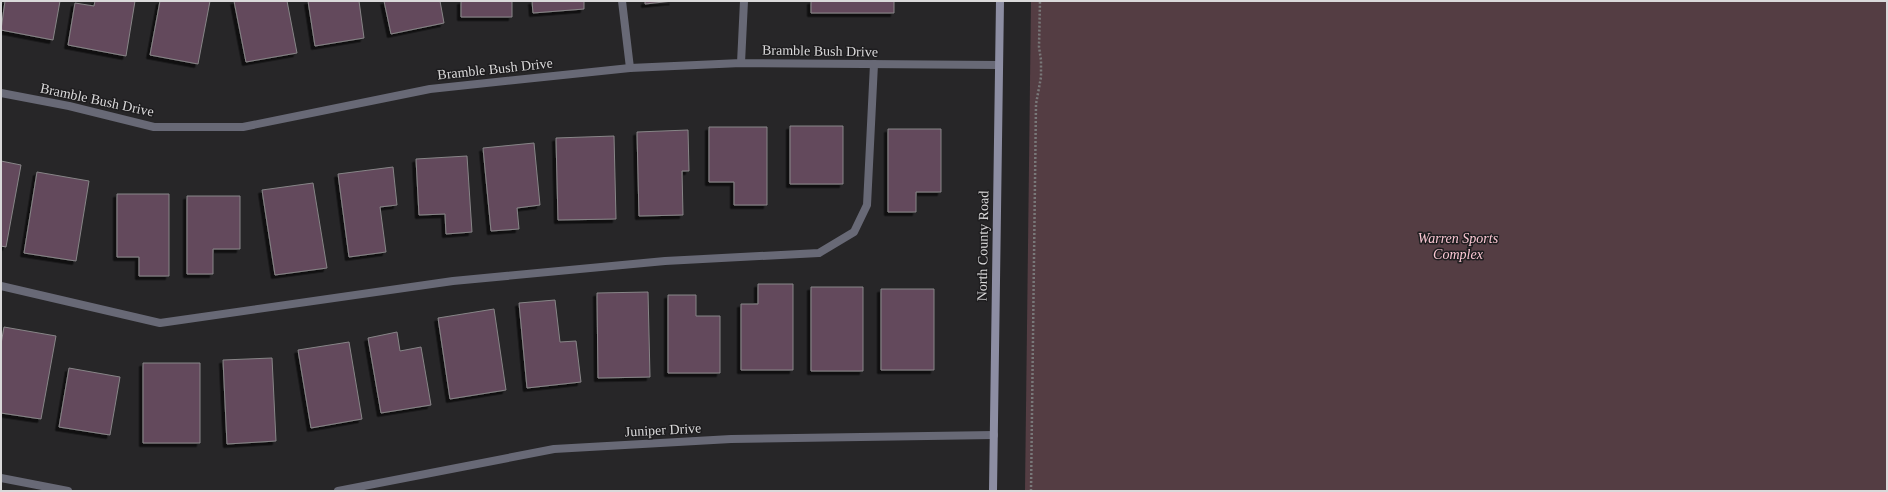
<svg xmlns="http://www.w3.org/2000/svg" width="1888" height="492" font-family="Georgia,serif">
<defs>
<filter id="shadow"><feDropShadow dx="-3.5" dy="3.5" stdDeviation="0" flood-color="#0009"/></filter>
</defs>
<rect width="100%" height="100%" fill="#272628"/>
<path fill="#543d43" d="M1031,1h856v490h-862z"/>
<path fill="#63495c" stroke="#878587" filter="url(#shadow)" d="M5,1h55l-7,39 -52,-10z
M95,1h40l-9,55 -58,-11 7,-42 19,3z
M160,1h50l-12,63 -48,-9z
M234,1h53l10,52 -51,9z
M308,1h51l5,37 -49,8z
M384,1h56l4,22 -53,11z
M461,1h51v16h-51z
M532,1h52v8l-51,4z
M645,1h28l-28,3z
M811,1h83v12h-83z
M790,126h53v58h-53z
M709,127h58v78h-33v-23h-25z
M888,129h53v63h-25v20h-28z
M688,130l1,41h-7l1,44 -44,1 -2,-84z
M614,136l2,83 -58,1 -2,-82z
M534,143l6,62 -23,3 2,21 -28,2 -8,-83z
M467,156l5,76 -26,2 -1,-20 -26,1 -3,-56z
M1,161l20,4 -15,82 -5,-1z
M393,167l4,38 -17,2 6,45 -37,5 -11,-83z
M37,172l52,9 -13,80 -52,-8z
M313,183l14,85 -52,7 -13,-85z
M117,194h52v82h-30v-19h-22z
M187,196h53v53h-27v25h-26z
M758,284h35v86h-52v-66h17z
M811,287h52v84h-52z
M881,289h53v81h-53z
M648,292l2,85 -52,1 -1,-85z
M668,295h28v21h24v57h-52z
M555,300l5,42 16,-1 5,41 -54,6 -8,-85z
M494,309l12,81 -56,9 -12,-81z
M4,327l52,9 -15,83 -40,-6v-69z
M397,332l3,19 21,-4 10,58 -50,8 -13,-75z
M349,342l13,77 -51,9 -13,-78z
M272,358l4,83 -49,3 -4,-84z
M143,363h57v80h-57z
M69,368l51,9 -10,58 -51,-8z"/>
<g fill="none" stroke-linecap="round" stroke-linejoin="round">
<path stroke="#797879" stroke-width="2.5" stroke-dasharray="2 2" stroke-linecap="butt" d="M1031,491l5,-387 5,-27v-17l-2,-13 1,-46"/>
<path stroke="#686976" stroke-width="8" d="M622,1l8,67
M1,286l159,37 293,-42 212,-20 154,-8 35,-21 13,-27 7,-141"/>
<path stroke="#686976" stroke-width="8" d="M741,63l3,-62
M1,93l68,13 85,21h89l187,-38 200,-21 111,-5 258,2
M1,478l67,13
M338,491l216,-42 177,-10 263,-4"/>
<path stroke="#8d8ea3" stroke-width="8" d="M993,491l7,-490"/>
</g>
<g text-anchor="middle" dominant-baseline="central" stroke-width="3" stroke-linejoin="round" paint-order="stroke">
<g font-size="14" fill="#dad9da" stroke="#1e1d1f">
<text transform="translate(820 51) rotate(1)">Bramble Bush Drive</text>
<text transform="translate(495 69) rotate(-6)">Bramble Bush Drive</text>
<text transform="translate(97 100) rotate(12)">Bramble Bush Drive</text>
<text transform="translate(983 246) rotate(-89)">North County Road</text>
<text transform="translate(663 430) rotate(-3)">Juniper Drive</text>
</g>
<g font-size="14" font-style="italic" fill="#fac7d3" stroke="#1e1d1f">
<text x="1458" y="238">Warren Sports<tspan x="1458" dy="16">Complex</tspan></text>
</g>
</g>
<rect width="1888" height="492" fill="none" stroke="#dad9da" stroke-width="4"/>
</svg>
